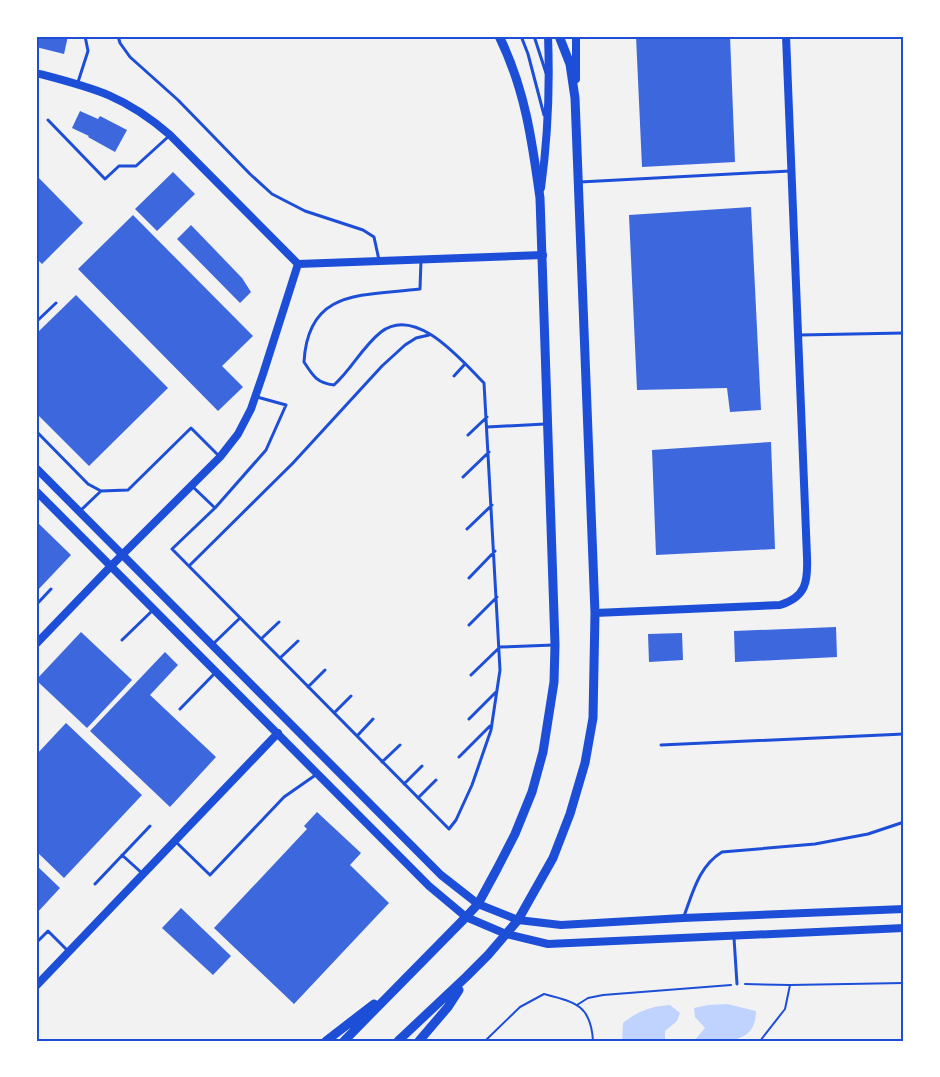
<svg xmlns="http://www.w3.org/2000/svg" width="940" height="1077" font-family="'Work Sans',sans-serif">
<rect width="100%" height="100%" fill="#f2f2f2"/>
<path fill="#bfd3fe" d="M727,1004l29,7c0,36 -36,30 -62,30l11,-13 -10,-11 -1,-9 14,-3z
M670,1005l10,8 -3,8 -12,10v10h-43l1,-18c15,-12 29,-17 47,-18z"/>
<path fill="#3d67dc" d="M36,36h32l-4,18 -28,-7z
M636,36h94l5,126 -93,5z
M80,111l18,8 2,-3 27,14 -12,22 -27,-15 1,-1 -17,-8z
M173,172l22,22 -38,37 -22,-22z
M36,175l47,48 -41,41 -6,-6z
M751,207l10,203 -31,2 -3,-24 -90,2 -8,-175z
M133,215l120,121 -31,30 21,21 -25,24 -140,-142z
M191,225l51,53 9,14 -11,11 -63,-64z
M76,295l92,93 -79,78 -53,-53v-79z
M771,442l4,107 -119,6 -4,-105z
M36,521l35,34 -35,37z
M836,627l1,30 -102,5 -1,-31z
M81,632l51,48 -45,48 -51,-48z
M682,633l1,27 -34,2 -1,-28z
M165,652l13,13 -28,30 66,62 -46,50 -80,-76z
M66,723l76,72 -78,83 -28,-27v-96z
M317,812l44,41 -11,12 39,38 -95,101 -80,-76 93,-99 -3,-3z
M36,865l24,23 -24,26z
M181,908l50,48 -18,19 -51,-47z"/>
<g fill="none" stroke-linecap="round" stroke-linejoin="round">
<path stroke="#1d4ed8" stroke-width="2" d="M745,984l45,1
M577,1005l11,-7 15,-3 128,-10
M485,1041l35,-34 24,-13c31,8 47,11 49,47
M760,1041l25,-32 5,-24 114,-2"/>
<path stroke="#1d4ed8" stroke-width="3" d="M118,36l2,7 10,14 48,43 72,74 22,20 33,17 58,19 11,7 5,23
M521,36l7,18 16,61
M534,36l12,37
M78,82l10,-31 -3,-15
M48,120l57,59 14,-13h17l33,-30
M580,182l210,-11
M36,322l20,-19
M800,335l104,-2
M454,376l11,-12
M257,397l29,8 -20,45 -51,58 -43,41 277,280 7,-9 16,-35 19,-55 9,-60 -16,-287c-23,-23 -68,-78 -103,-51 -19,15 -29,37 -47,53 -17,-2 -21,-9 -30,-23 4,-74 59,-66 116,-73l1,-29
M487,427l58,-3
M36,431l52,53 13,7
M468,435l19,-18
M463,477l26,-25
M192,486l23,22
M81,510l20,-19 27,-1 63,-62 28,28
M467,529l25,-24
M189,566l104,-103 89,-97 23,-21 11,-7 13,-3
M469,578l26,-27
M36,605l15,-16
M469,625l28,-28
M261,639l18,-17
M122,640l31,-30
M213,644l27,-26
M280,658l18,-17
M471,675l29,-28 54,-2
M308,687l17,-17
M180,709l35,-36
M334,713l17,-17
M469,719l27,-27
M357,736l16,-17
M661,745l243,-11
M459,757l31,-31
M382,762l18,-17
M404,784l18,-18
M418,798l18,-18
M176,842l34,33 74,-78 33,-23
M122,855l21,19
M95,884l55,-58
M684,916c9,-24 15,-50 38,-64l93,-8 53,-10 36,-12
M734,938l3,46
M36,943l12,-12 21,21"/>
<path stroke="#1d4ed8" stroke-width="8" d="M36,73c57,15 88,22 134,62l128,129 245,-9
M576,79v-43
M541,188c7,-51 9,-101 7,-152
M36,468l405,407 37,29 40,16 43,5 122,-7 221,-9
M36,491l393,395 37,31 40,17 42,10 356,-16
M595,613l185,-8c26,-8 28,-23 27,-48l-21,-521
M36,644l75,-78 109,-109 18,-23 13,-25 12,-35 35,-110
M36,986l242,-253"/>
<path stroke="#1d4ed8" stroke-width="9" d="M326,1041l48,-37
M344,1041l122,-124 12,-13 19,-35 18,-35 17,-42 11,-40 11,-70 1,-37 -15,-447c-8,-58 -15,-109 -41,-162
M398,1041l68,-64 22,-22 30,-35 35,-62 17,-44 15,-51 8,-45 2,-105 -20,-515 -5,-34 -11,-28
M419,1041l29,-34 11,-17"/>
</g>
<rect width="940" height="1077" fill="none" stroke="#ffffff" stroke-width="75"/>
<rect x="38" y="38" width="864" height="1002" fill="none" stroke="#1d4ed8" stroke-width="2"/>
</svg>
